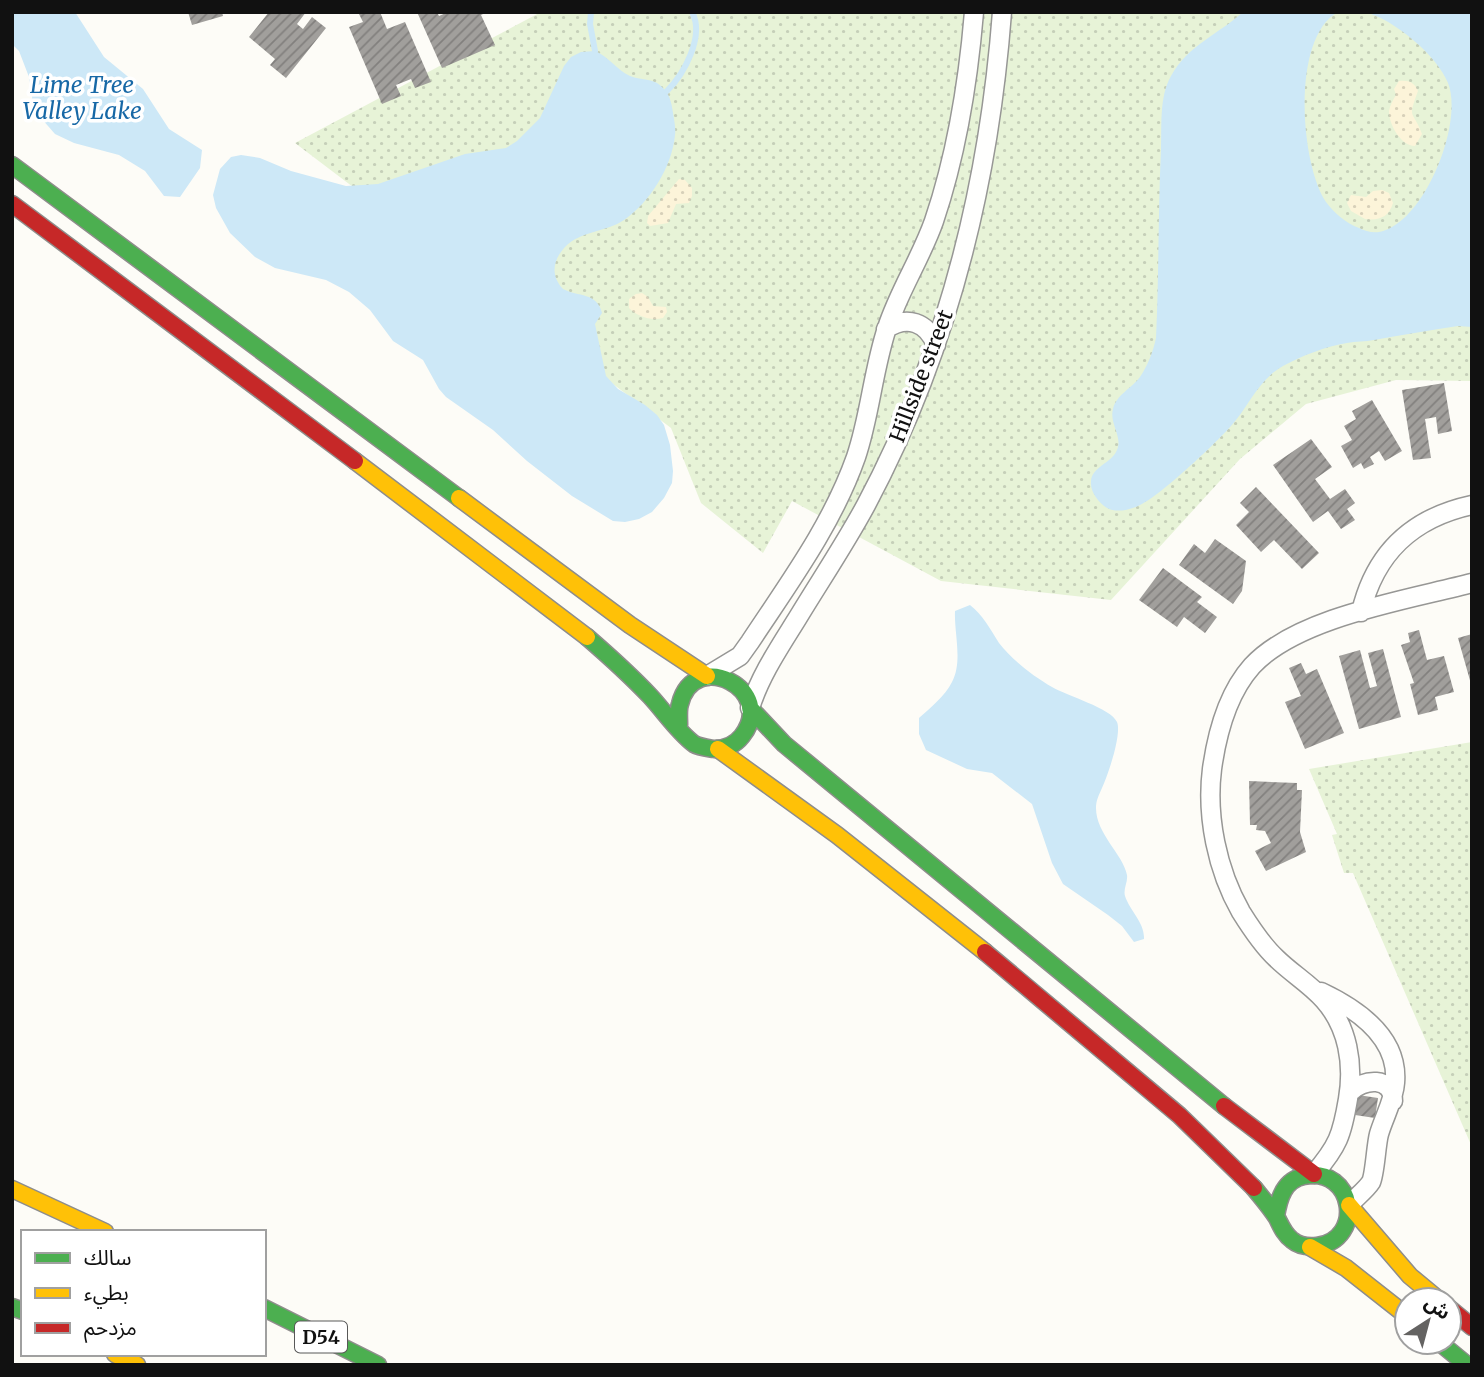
<svg xmlns="http://www.w3.org/2000/svg" width="1484" height="1377" font-family="Merriweather,'Noto Sans Arabic',serif">
<defs>
<pattern id="grass-dots" width="8" height="8" patternUnits="userSpaceOnUse" patternTransform="scale(1.75)"><rect width="8" height="8" fill="#e7f3d7"/><path d="M2 2h.1M6 6h.1" fill="none" stroke="#c5cfb8" stroke-width="1.8" stroke-linecap="round"/></pattern>
<pattern id="sand-dots" width="8" height="8" patternUnits="userSpaceOnUse" patternTransform="scale(1.75)"><rect width="8" height="8" fill="#fcf4d9"/><path d="M2 2h.1M6 6h.1" fill="none" stroke="#d7d0b9" stroke-width="1.8" stroke-linecap="round"/></pattern>
<pattern id="building-hatch" width="6" height="6" patternUnits="userSpaceOnUse" patternTransform="scale(1.75)"><rect width="6" height="6" fill="#a19f9c"/><path d="M-1 1l2-2M0 6l6-6M5 7l2-2" fill="none" stroke="#82807e"/></pattern>
</defs>
<rect width="100%" height="100%" fill="#fdfcf7"/>
<path fill="url(#grass-dots)" d="M541,12h931v369l-76,-1 -90,24 -66,55 -129,141 -170,-19 -149,-80 -29,52 -62,-50 -30,-75 -376,-285z
M1472,742v405l-119,-274h-9l-12,-38 5,-1 -28,-65z"/>
<path fill="url(#sand-dots)" d="M1399,81c10,-1 16,2 19,10 -11,30 -5,18 4,43l-7,12c-14,0 -26,-21 -26,-35 1,-6 4,-11 7,-16l-2,-6z
M679,179l6,1 7,8v8l-3,7 -13,1 -8,19 -18,3 -3,-3 1,-7z
M1382,190l7,3 4,10c-4,14 -14,18 -28,16l-14,-8 -4,-8 4,-8 15,2 7,-6z
M642,293l6,4 5,9 13,1 1,5 -4,6c-12,3 -25,-1 -34,-10v-9l7,-5z"/>
<path fill="#cde8f7" d="M12,12h63l29,45 39,32 26,40 33,21 -2,18 -20,29 -16,-1 -19,-25 -26,-16 -45,-12 -19,-9 -21,-24 -5,-33 -10,-26 -7,-7z
M1243,12h95c-47,25 -38,151 -12,190 8,11 20,21 33,26 6,3 13,5 20,4 45,-8 85,-109 69,-149 -11,-28 -55,-64 -83,-71h107v315l-14,-1c-28,4 -56,9 -84,14 -9,2 -18,1 -27,3 -21,3 -45,13 -64,23 -25,14 -34,40 -52,60 -16,18 -73,72 -93,80 -9,4 -22,7 -31,2 -8,-5 -17,-16 -16,-26 0,-15 21,-19 26,-32 6,-13 -8,-27 -4,-41 3,-14 19,-21 27,-32 8,-12 13,-25 16,-39 3,-63 2,-126 5,-188 1,-24 -2,-53 10,-74 17,-31 48,-42 72,-64z
M595,51c14,6 22,19 35,25 12,5 24,1 34,13 6,6 8,16 9,24 1,7 3,15 2,22 -3,32 -25,67 -51,85 -17,12 -44,11 -59,27 -12,13 -15,28 -2,42 15,8 34,3 39,24l-7,11 11,52 12,13 27,16 12,10 7,10 6,20 3,26 -1,12 -8,15 -12,14 -13,7 -14,3 -12,-1 -41,-25 -45,-35 -34,-31 -47,-33 -7,-8 -16,-29 -30,-19 -23,-31 -21,-18 -23,-12 -51,-12 -20,-11 -25,-24 -14,-25 -3,-13 7,-26 11,-12 10,-2 19,3 31,13 55,15 32,-2 87,-30 41,-6 11,-7 23,-23 24,-52 7,-9 10,-5z
M970,605c13,10 20,24 29,38 13,17 35,34 53,44 15,9 59,21 65,35 5,12 -9,53 -15,66 -3,7 -6,12 -6,20 0,26 27,46 31,67 1,7 -4,14 -2,21 5,15 20,27 19,43l-10,3 -12,-16 -14,-11 -45,-31 -11,-21 -20,-59 -40,-31 -25,-4 -41,-19 -7,-16v-16c11,-10 26,-22 33,-36 11,-20 2,-49 3,-71z"/>
<g fill="none" stroke-linecap="round" stroke-linejoin="round">
<path stroke="#cde8f7" stroke-width="6" d="M591,12l-1,12 5,27
M667,91c17,-17 38,-55 25,-79"/>
</g>
<path fill="url(#building-hatch)" d="M188,12h34l1,4 -31,9z
M269,12h37l-9,12 6,5 9,-12 14,11 -40,50 -16,-13 5,-6 -26,-22z
M358,12h22l7,17 18,-7 26,60 -16,6 -4,-9 -15,6 5,11 -19,8 -33,-77 14,-5z
M417,12h20l2,4 9,-4h39l-6,3 14,30 -53,23z
M1444,383l8,48 -14,3 -2,-17 -11,2 6,39 -18,2 -11,-70z
M1372,400l30,51 -17,10 -6,-10 -9,6 4,7 -10,5 -3,-6 -8,5 -12,-22 11,-6 -8,-14 12,-7 -4,-8z
M1311,439l21,28 -17,12 15,20 15,-10 10,14 -8,6 8,11 -14,9 -13,-18 -15,11 -40,-57z
M1256,487l63,66 -17,16 -28,-29 -13,12 -25,-27 13,-13 -9,-9z
M1215,539l31,22 -4,30 -9,13 -54,-39 15,-21 11,9z
M1163,568l39,29 -5,5 20,15 -12,16 -21,-16 -7,10 -38,-27z
M1419,630l8,30 17,-4 10,36 -19,5 3,13 -20,5 -8,-31 4,-1 -13,-38 9,-3 -2,-9z
M1472,634v49l-1,1 -13,-46z
M1383,649l18,68 -42,12 -20,-73 21,-6 10,38 7,-2 -9,-33z
M1301,663l5,11 11,-5 27,64 -39,16 -20,-47 16,-6 -12,-28z
M1249,781l48,2v7h5l-2,42 6,20 -40,19 -11,-20 16,-8 -6,-12 -9,-1 1,-5h-7z
M1358,1095l20,3 -3,20 -20,-3z"/>
<g fill="none" stroke-linecap="round" stroke-linejoin="round">
<defs>
<path id="street" d="M886,329c21,-14 41,-7 50,16
M1361,612c14,-59 51,-94 111,-107
M707,676l33,-20 10,-14c39,-59 82,-117 106,-185 14,-41 17,-87 31,-129 12,-37 34,-70 47,-107 23,-68 34,-137 40,-209
M750,708c10,-32 29,-60 47,-89 23,-38 48,-75 69,-114 81,-152 123,-321 136,-493
M1321,992c36,17 78,45 74,91 -1,17 -11,34 -16,51 -3,11 -4,40 -8,48 -5,8 -16,16 -22,23
M1349,1093c14,-15 44,-17 44,8
M1314,1174c24,-28 28,-39 34,-75 6,-35 0,-72 -24,-99 -14,-16 -33,-27 -48,-42 -14,-13 -25,-30 -35,-46 -24,-42 -35,-96 -29,-143 5,-36 15,-75 40,-103 45,-49 155,-66 220,-83"/>
<path id="fast" d="M12,165l447,333
M587,637c22,19 43,38 63,59 14,15 27,35 44,48 5,3 14,4 20,5 11,0 21,-4 28,-13 36,-46 -48,-89 -62,-32 -2,6 -1,14 -1,21
M750,708l34,36 440,362
M1254,1188c8,10 16,19 23,30 4,8 7,16 15,22 7,6 16,7 25,6 48,-6 38,-80 -13,-70 -20,4 -25,22 -28,40
M12,1307l11,4
M264,1308l114,57
M1439,1342l28,23"/>
<path id="slow" d="M355,461l232,176
M459,498l171,127 77,51
M718,749l119,86 148,117
M12,1189l93,43
M1349,1205l61,71 29,24
M1310,1247l36,21 61,48
M115,1354l22,11"/>
<path id="jam" d="M12,204l343,257
M985,952l194,163 75,73
M1224,1106l90,68
M1449,1308l23,19"/>
</defs>
<use href="#street" stroke="#979795" stroke-width="21"/>
<use href="#fast" stroke="#8e8d8b" stroke-width="19"/>
<use href="#slow" stroke="#8e8d8b" stroke-width="19"/>
<use href="#jam" stroke="#8e8d8b" stroke-width="19"/>
<use href="#street" stroke="#fffffe" stroke-width="18"/>
<use href="#fast" stroke="#4caf50" stroke-width="16"/>
<use href="#slow" stroke="#ffc107" stroke-width="16"/>
<use href="#jam" stroke="#c62828" stroke-width="16"/>
</g>
<g text-anchor="middle" dominant-baseline="central" stroke-width="7" stroke-linejoin="round" paint-order="stroke">
<rect fill="#fff" stroke="#585858" stroke-width="2" x="295" y="1321.5" width="52" height="31" rx="5"/>
<g font-size="19" font-weight="bold" fill="#111">
<text x="321" y="1337">D54</text>
</g>
<g font-size="21" fill="#111" stroke="#fff">
<text transform="translate(921 376) rotate(-69)">Hillside street</text>
</g>
<g font-size="23" font-style="italic" fill="#1768a6" stroke="#fff">
<text x="82" y="84">Lime Tree<tspan x="82" dy="26">Valley Lake</tspan></text>
</g>
</g>
<rect width="1484" height="1377" fill="none" stroke="#111111" stroke-width="28"/>
<rect x="21" y="1230" width="245" height="126" fill="#ffffff" stroke="#a0a0a0" stroke-width="2"/>
<rect x="35" y="1253" width="35" height="10" fill="#4caf50" stroke="#a0a0a0" stroke-width="2"/>
<text x="84" y="1265" font-size="21" fill="#111111">سالك</text>
<rect x="35" y="1288" width="35" height="10" fill="#ffc107" stroke="#a0a0a0" stroke-width="2"/>
<text x="84" y="1300" font-size="21" fill="#111111">بطيء</text>
<rect x="35" y="1323" width="35" height="10" fill="#c62828" stroke="#a0a0a0" stroke-width="2"/>
<text x="84" y="1335" font-size="21" fill="#111111">مزدحم</text>
<g transform="translate(1428 1321) rotate(36)"><circle r="33" fill="#ffffff" stroke="#a0a0a0" stroke-width="2"/>
<path d="M0-5L12 26L0 18L-12 26Z" fill="#646362"/>
<text y="-10" font-size="19" font-weight="bold" text-anchor="middle" fill="#111111">ش</text>
</g>
</svg>
